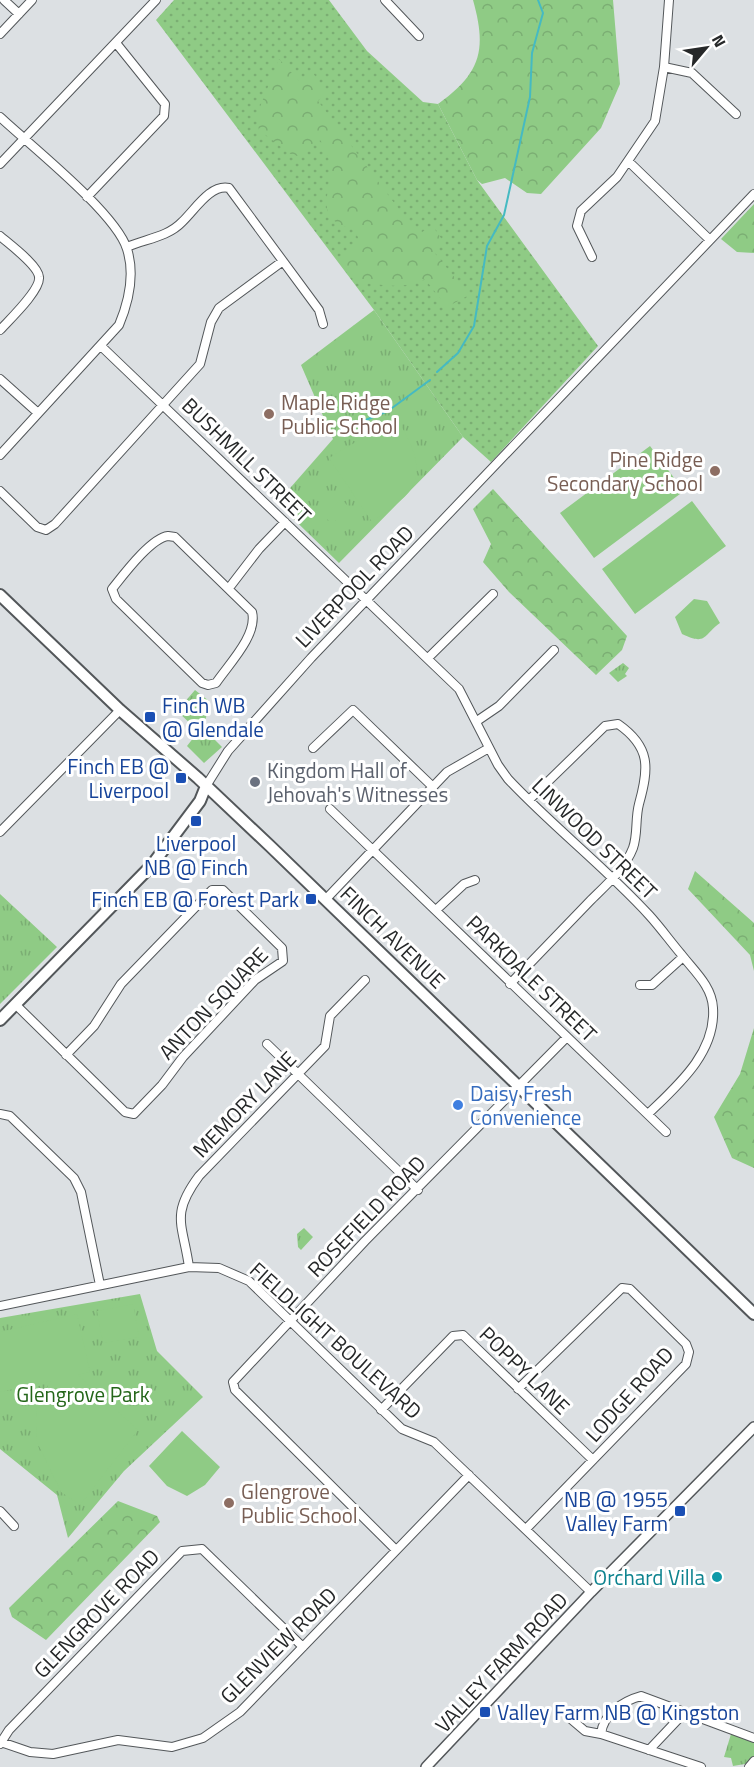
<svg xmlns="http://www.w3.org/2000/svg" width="754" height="1767" font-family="'Titillium Web',sans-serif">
<defs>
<pattern id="grass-dots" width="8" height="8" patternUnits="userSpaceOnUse" patternTransform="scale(1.5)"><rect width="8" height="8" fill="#8fcb85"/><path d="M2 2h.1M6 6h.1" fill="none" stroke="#7bae73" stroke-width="1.8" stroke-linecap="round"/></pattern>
<pattern id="forest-crowns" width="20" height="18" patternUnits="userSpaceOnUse" patternTransform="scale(1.5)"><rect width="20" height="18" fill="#8fcb85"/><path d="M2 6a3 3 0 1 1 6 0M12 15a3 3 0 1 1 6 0" fill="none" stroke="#7bae73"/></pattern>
<pattern id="park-tufts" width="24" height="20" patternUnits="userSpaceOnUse" patternTransform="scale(1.5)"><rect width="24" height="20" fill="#8fcb85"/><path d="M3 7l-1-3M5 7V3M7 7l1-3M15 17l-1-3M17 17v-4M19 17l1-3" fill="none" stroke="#7bae73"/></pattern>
</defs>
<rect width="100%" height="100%" fill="#dce0e3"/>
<path fill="url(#grass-dots)" d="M174,0h155l38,51 56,51 15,2 39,76 121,166 -107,116 -28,-25 -89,-127 -218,-290z"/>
<path fill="url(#forest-crowns)" d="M473,0h140l7,84 -19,44 -60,66 -14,-1 -22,-15 -23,6 -5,-4 -39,-76c43,-31 49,-54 35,-104z
M279,59l23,25 11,-11 13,19 -8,9 100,134 14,-10 11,16 -10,10 36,44 -22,12 -22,-28c-22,11 -45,6 -69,2l-18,-23 21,-18 -5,-11c-55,-12 -5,-51 -34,-89l-8,4 -8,13 -12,-2 -33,-25 -3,-13z
M754,204v49l-17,-1 -16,-13z
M493,489l134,147 -5,14 -26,25 -87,-83 -26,-30 8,-18 -18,-35z
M695,871l59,52v48l-4,-16 -62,-66z
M754,1028v140l-22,-10 -18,-41 26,-43z
M118,1501l39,15 3,6 -114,118 -34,-23 -3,-9z"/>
<path fill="url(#park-tufts)" d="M374,310l89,127 -124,126 -62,-60 56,-64 -32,-74z
M623,663l6,5 -4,6 2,2 -9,6 -9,-9z
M195,690l14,11 -5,28 18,18 -18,16 -17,-17 7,-9v-10l-17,-16z
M0,894l57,53 -57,57z
M304,1228l9,9 -12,13 -3,-3 -1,-13z
M140,1294l17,57 46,46 -79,74 -56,67 -11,-43 -57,-46v-131z
M731,1734l23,8v15l-9,7 -12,2 -2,-8 -7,-1z"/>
<path fill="#8fcb85" d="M396,418c13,20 31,51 13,74 -9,11 -26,21 -37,30l-43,-64z
M650,446l34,45 -90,67 -34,-45z
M341,499l8,8 -17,17 -8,-8z
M692,501l34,45 -91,68 -33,-45z
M351,509l8,8 -17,17 -8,-8z
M694,599l13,2 13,22c-17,12 -13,23 -38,11l-7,-17z
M133,1304l6,33 -36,6 -6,-32z
M77,1314l13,58 -12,3 60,55 -58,75 -19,-13 -25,-52 1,-37 14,-22 -51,11v-60z
M182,1431l38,36 -15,18 -18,11 -20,-10 -18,-20z"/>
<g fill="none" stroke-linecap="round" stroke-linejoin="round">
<path stroke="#45bac2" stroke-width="2" d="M437,372l21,-19 16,-27 13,-80 17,-31 26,-118 2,-44 11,-40 -5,-13
M341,430l47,-19 42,-31"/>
<defs>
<path id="minor" d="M4,0l15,14
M385,0l34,36
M0,34l32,-34
M664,67l28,6 44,41
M0,117c30,28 116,96 127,132 8,25 2,52 -8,76l-119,130
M628,161l82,79
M0,164l156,-164
M87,197l77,-81 1,-12 -49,-61
M0,236c9,8 38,29 39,41 2,13 -30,43 -39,53
M127,247c18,-8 41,-10 55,-25 13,-12 28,-38 47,-34l90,122 4,14
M592,257l-15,-31 4,-15 36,-34 38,-56 9,-54 5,-67
M102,347l357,342 39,76 10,14c44,47 97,88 141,136 11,12 21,26 32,39 13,17 31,32 32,54 3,45 -36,78 -65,106
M0,379l38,34
M0,491l37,36 9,3 9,-6 145,-160 11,-42 8,-14 64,-47
M168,536l7,1 77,75c6,23 -24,53 -36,71l-8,2 -6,-2 -86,-84 -4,-10c12,-15 39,-51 56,-53z
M229,588l30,-39 26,-27
M428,658l65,-64
M477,721l22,-15 55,-56
M313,748l40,-38 80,77
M206,786l22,-35 83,-93 443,-464
M330,809l336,323
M0,832l120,-122
M326,899l121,-127 42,-24
M436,910l28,-26 11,-4
M510,984c27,-28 53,-55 80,-83 15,-15 35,-32 43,-53 5,-14 2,-29 6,-44 10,-36 12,-57 -21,-80l-13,2 -76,74
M640,985h12l31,-28
M15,1004l110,108 9,2 28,-29 21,-28 72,-77 28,-19 -1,-13 -59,-58h-11l-91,94 -27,42 -28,29
M267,1044l151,146
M0,1114l10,2 64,62 7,14 19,93
M189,1267c-6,-43 -19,-52 10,-91l126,-130 5,-30 35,-36
M0,1306l189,-39 30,1 30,13 153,148 32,13 157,150
M518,1389l104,-101 8,1 56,55 3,8 -3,12 -160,165
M381,1410l72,-74 10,-1 130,125
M0,1511l14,15
M396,1550l-161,-160 -2,-8 132,-141 201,-203
M572,1720l13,11 16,3
M1,1742l29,10 23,2 65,-14 54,7 31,-9 37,-26 229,-237
M0,1744l9,-14 173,-179 20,-2 101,98
M649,1750l35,-37
M701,1767l-100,-33c2,-20 22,-33 40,-38l113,42
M749,1767l5,-6"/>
<path id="tertiary" d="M426,1767l165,-175 163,-165"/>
<path id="secondary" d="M0,595l120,115 78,68 72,68 484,468
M0,1020l152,-155 48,-64 6,-15"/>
</defs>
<use href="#minor" stroke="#53575a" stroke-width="10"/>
<use href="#tertiary" stroke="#53575a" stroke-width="12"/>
<use href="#secondary" stroke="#53575a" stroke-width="14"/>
<use href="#minor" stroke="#fff" stroke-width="8"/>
<use href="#tertiary" stroke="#fff" stroke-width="9"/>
<use href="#secondary" stroke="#fff" stroke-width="10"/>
</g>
<g fill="#8d6e63" stroke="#fff" stroke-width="2">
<circle cx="269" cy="414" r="6"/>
<circle cx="715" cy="471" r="6"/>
<circle cx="229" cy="1503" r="6"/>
</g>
<g fill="#1a4fb4" stroke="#fff" stroke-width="2">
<rect x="144" y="711" width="12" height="12" rx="3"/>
<rect x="175" y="772" width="12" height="12" rx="3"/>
<rect x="190" y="815" width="12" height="12" rx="3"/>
<rect x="305" y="893" width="12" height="12" rx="3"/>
<rect x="674" y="1505" width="12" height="12" rx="3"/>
<rect x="479" y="1706" width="12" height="12" rx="3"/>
</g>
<circle fill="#6b7280" stroke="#fff" stroke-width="2" cx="255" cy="782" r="6"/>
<circle fill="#3f7fe0" stroke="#fff" stroke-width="2" cx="458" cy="1105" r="6"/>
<circle fill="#0f9aa8" stroke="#fff" stroke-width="2" cx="717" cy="1577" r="6"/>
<g text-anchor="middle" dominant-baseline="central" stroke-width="6" stroke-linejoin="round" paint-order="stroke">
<g font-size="21" fill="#785e54" stroke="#fff" text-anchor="start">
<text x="281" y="402">Maple Ridge<tspan x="281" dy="24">Public School</tspan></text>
<text x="703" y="459" text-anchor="end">Pine Ridge<tspan x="703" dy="24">Secondary School</tspan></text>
<text x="241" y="1491">Glengrove<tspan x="241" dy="24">Public School</tspan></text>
</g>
<g font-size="21" fill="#262829" stroke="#fff">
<text transform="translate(247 460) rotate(44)">BUSHMILL STREET</text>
<text transform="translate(354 586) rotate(-46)">LIVERPOOL ROAD</text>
<text transform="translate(595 838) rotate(44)">LINWOOD STREET</text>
<text transform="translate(393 937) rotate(44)">FINCH AVENUE</text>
<text transform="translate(532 978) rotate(44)">PARKDALE STREET</text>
<text transform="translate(213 1003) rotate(-46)">ANTON SQUARE</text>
<text transform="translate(244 1104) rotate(-46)">MEMORY LANE</text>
<text transform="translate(366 1216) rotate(-46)">ROSEFIELD ROAD</text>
<text transform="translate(336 1340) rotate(42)">FIELDLIGHT BOULEVARD</text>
<text transform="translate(525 1370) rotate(44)">POPPY LANE</text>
<text transform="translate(629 1394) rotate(-48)">LODGE ROAD</text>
<text transform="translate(96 1613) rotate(-46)">GLENGROVE ROAD</text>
<text transform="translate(278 1645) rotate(-45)">GLENVIEW ROAD</text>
<text transform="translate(501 1662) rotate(-47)">VALLEY FARM ROAD</text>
</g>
<g font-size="21" fill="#164399" stroke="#fff" text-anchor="end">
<text x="162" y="705" text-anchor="start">Finch WB<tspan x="162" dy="24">@ Glendale</tspan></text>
<text x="169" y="766">Finch EB @<tspan x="169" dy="24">Liverpool</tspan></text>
<text x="196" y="843" text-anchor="middle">Liverpool<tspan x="196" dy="24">NB @ Finch</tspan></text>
<text x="299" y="899">Finch EB @ Forest Park</text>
<text x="668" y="1499">NB @ 1955<tspan x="668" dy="24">Valley Farm</tspan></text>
<text x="497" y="1712" text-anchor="start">Valley Farm NB @ Kingston</text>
</g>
<g font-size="21" fill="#5b616d" stroke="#fff" text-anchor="start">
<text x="267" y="770">Kingdom Hall of<tspan x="267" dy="24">Jehovah's Witnesses</tspan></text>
</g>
<g font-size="21" fill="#366cbe" stroke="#fff" text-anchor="start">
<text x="470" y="1093">Daisy Fresh<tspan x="470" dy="24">Convenience</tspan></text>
</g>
<g font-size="21" fill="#246619" stroke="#fff">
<text x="83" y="1394">Glengrove Park</text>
</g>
<g font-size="21" fill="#0d838f" stroke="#fff" text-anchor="end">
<text x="705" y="1577">Orchard Villa</text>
</g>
</g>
<g transform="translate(706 48) rotate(61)" stroke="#ffffff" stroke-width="4.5" paint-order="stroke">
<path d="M0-4.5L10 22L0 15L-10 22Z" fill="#262829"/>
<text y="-9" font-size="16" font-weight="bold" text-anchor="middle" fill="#262829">N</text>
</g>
</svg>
